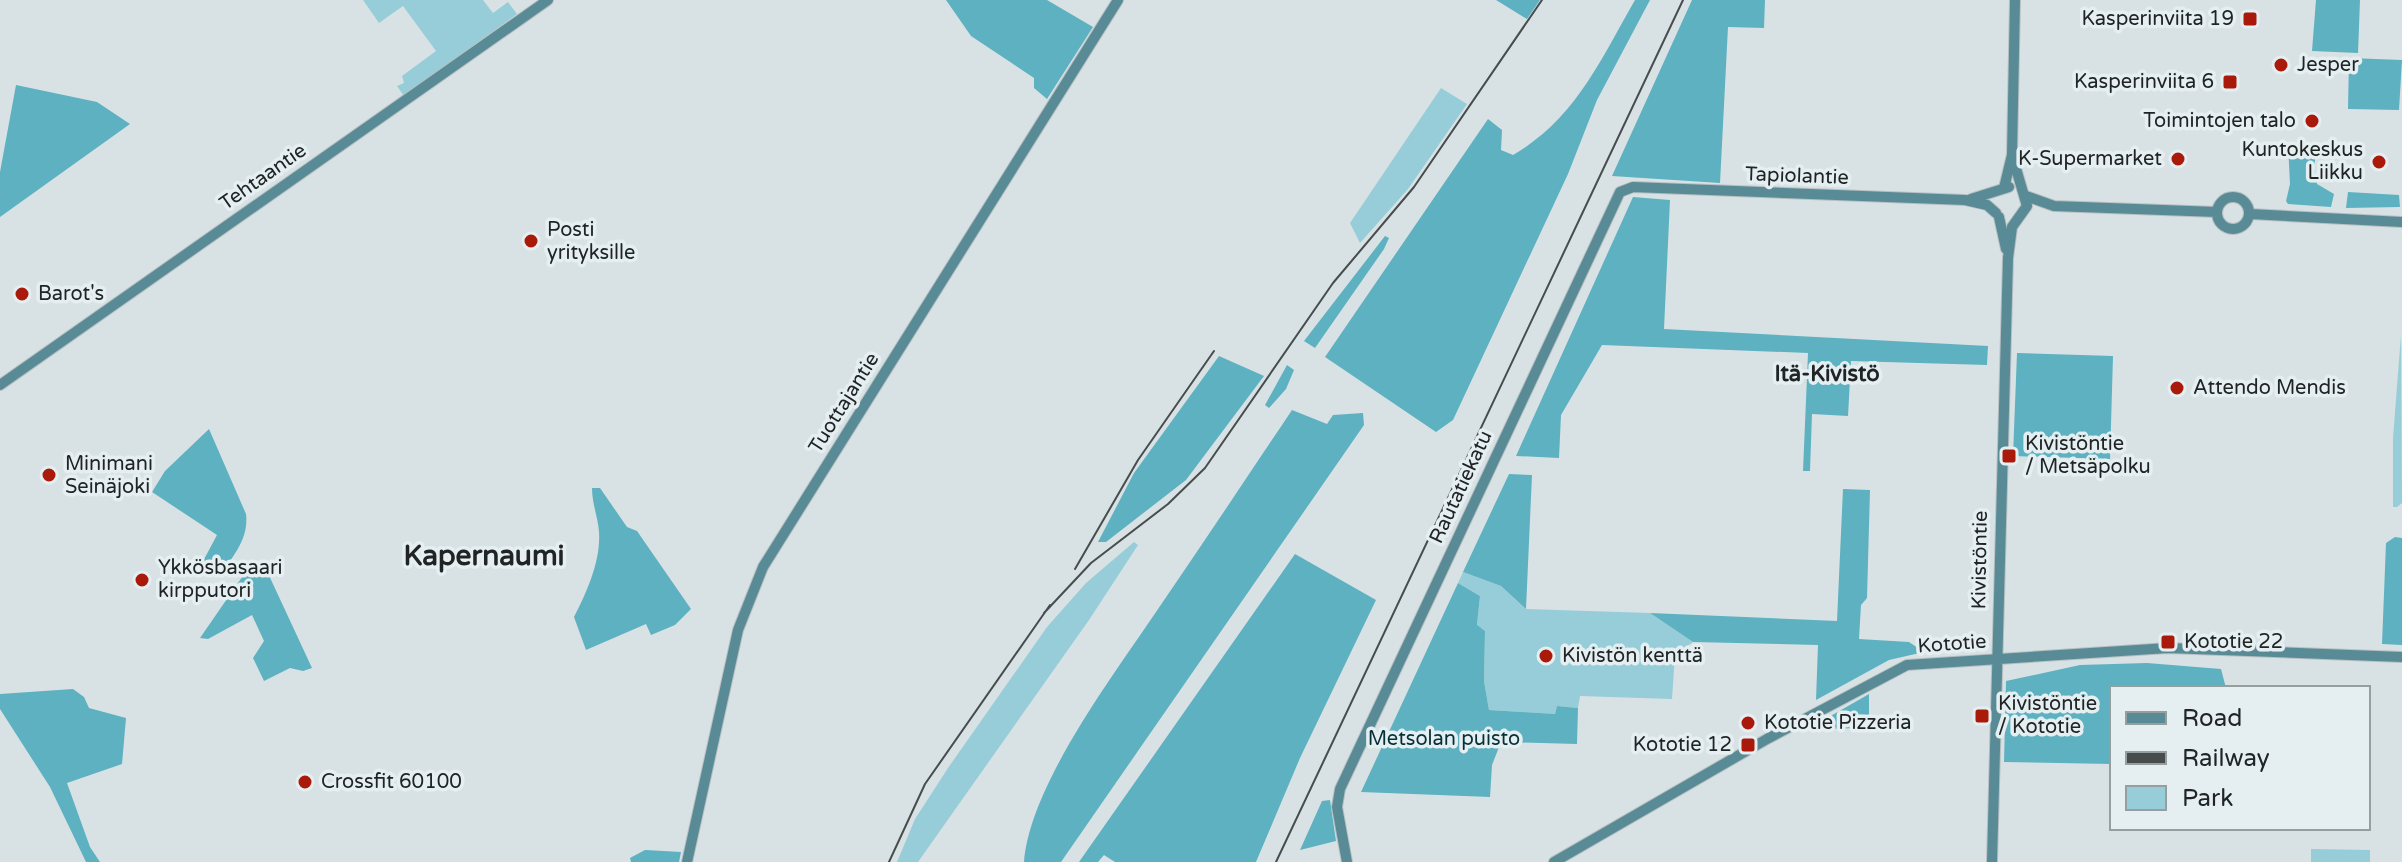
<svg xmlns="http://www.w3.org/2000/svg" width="2402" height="862" font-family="'Varela Round',sans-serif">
<rect width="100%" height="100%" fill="#d8e2e4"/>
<path fill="#97cdd8" d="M363,0h120l10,13 15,-11 9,12 -113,82 -7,-10 7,-3 -2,-7 34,-25 -33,-45 -24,17z
M1441,88l26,16 -59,85 -48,54 -10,-20z
M2401,335l1,168 -5,4h-4v-69z
M1134,542l4,3 -49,75 -171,242h-21l18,-43 33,-51 99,-141 39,-44z
M1463,572l38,14 25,23 124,4 43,29 -18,13 -3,44 -92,-3 -2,12 -21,-2 -2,8 -66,-4 -5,-29 1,-50 -8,-5 3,-30 -22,-13z
M2311,849l59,1v12h-59z"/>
<path fill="#5eb1c0" d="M946,0h101l46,27 -46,72 -13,-11v-10l-63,-42z
M1496,0h44l-13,19z
M1635,0h15l-53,100 -29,74 -115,246 -17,12 -111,-75 163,-238 14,11 -1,20 12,5c62,-36 87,-94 122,-155z
M1692,0h73l-1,28 -36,-1 -8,156 -108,-7z
M2316,0h44l-2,53 -46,-2z
M2349,58l53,2 -3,50 -51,-1z
M16,85l81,17 33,22 -130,93v-45z
M2311,143l6,4 -3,20 3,17 17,10 -3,13 -43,-3 -2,-3 4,-17 -2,-40z
M2348,192l51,3 1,12 -54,1z
M1633,197l37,3 -6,129 324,17 -1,19 -136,-4 -3,55 -36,-2 -2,57h-7l5,-118 -206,-8 -41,70 -2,43 -43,-2z
M1385,236l4,2 -5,11 -69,99 -11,-7z
M2017,353l96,3 -3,103 -97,-3z
M1219,356l45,20 -78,104 -80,62h-8l36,-69z
M1287,365l7,5 -8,19 -17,19 -4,-3z
M1292,410l35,14 6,-9 30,-2 1,12 -303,437h-37c6,-77 89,-186 132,-250 46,-67 91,-135 136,-202z
M209,429l37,85c3,25 -13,42 -27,63l-18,-12 16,-30 -65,-43 13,-21z
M1509,474l23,1 -6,134 -25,-23 -38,-14z
M592,488h8l27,39 10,4 54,78 -16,16 -24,10 -5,-11 -60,26 -12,-33c13,-25 27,-57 25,-85 -1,-15 -7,-28 -7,-44z
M1843,489l27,1 -3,108 -6,7 -2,34 50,3 15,10 -35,8 -73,40 2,-55 -125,-3 -43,-29 187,8z
M2395,537l7,1v107l-20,-1 4,-101z
M1295,554l81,46 -76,158 -44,104h-141l-11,-7 -6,7h-19z
M260,563l6,6 46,99 -9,3 -13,-3 -26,13 -11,-23 11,-17 -12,-26 -44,24 -8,-1 49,-71z
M1458,583l22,13 -3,29 8,6 -1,50 5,29 66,4 2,-8 21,2 -1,36 -76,-2 -9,23 -2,32 -129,-5z
M2147,663l74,6 5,19h-114v76l-108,-2 2,-81 74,-16z
M73,689l11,8 5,11 37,10 -4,46 -55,19 23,64 10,15h-14l-36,-75 -50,-78v-15z
M1869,694v34l-61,1z
M1330,800l6,41 -36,9 22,-49z
M645,850h1l35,2 -2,10h-48l-1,-4z"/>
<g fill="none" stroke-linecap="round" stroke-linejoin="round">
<defs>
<path id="secondary" d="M2004,188l8,-33 3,-155
M2026,196l28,10 163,6
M2217 213a16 16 0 1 1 32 0a16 16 0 1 1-32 0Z
M1971,199l38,-12
M2250,214l152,8
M1999,217l7,32
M0,385l548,-385
M687,862l51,-232 25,-63 355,-567
M1347,862l-10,-55 3,-18 280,-597 13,-5 332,13 22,5 9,8
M1554,862l213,-123 140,-74 261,-17 234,9
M1992,862l16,-604 4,-31 15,-21 -15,-51"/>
</defs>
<use href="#secondary" stroke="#b7c0c2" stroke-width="12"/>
<use href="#secondary" stroke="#588b95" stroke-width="10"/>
<path stroke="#474c4d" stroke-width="2" d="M1075,569l63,-109 76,-109
M1044,613l47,-50 77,-59 37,-36 128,-185 81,-96 128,-187
M889,862l36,-78 125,-179
M1276,862l407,-862"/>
</g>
<g fill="#aa1a0a" stroke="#e5eff1" stroke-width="3">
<rect x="2242" y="11" width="16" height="16" rx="4"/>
<circle cx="2281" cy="65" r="8"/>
<rect x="2222" y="74" width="16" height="16" rx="4"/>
<circle cx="2312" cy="121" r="8"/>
<circle cx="2178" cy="159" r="8"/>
<circle cx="2379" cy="162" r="8"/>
<circle cx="531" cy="241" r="8"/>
<circle cx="22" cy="294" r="8"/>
<circle cx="2177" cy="388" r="8"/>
<rect x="2001" y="448" width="16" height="16" rx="4"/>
<circle cx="49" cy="475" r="8"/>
<circle cx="142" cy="580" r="8"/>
<rect x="2160" y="634" width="16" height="16" rx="4"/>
<circle cx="1546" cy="656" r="8"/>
<rect x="1974" y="708" width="16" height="16" rx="4"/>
<circle cx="1748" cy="723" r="8"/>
<rect x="1740" y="737" width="16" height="16" rx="4"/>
<circle cx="305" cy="782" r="8"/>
</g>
<g text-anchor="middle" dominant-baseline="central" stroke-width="7" stroke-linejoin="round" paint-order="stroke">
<g font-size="20" fill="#202425" stroke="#e5eff1" text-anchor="start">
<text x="2234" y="19" text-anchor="end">Kasperinviita 19</text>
<text x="2297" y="65">Jesper</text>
<text x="2214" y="82" text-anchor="end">Kasperinviita 6</text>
<text x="2296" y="121" text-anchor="end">Toimintojen talo</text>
<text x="2363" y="150" text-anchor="end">Kuntokeskus<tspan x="2363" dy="23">Liikku</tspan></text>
<text x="2162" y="159" text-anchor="end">K-Supermarket</text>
<text x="547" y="230">Posti<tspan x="547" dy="23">yrityksille</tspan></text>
<text x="38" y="294">Barot's</text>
<text x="2193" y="388">Attendo Mendis</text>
<text x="2025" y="444">Kivistöntie<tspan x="2025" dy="23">/ Metsäpolku</tspan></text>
<text x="65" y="464">Minimani<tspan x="65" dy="23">Seinäjoki</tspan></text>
<text x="158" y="568">Ykkösbasaari<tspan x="158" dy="23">kirpputori</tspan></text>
<text x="2184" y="642">Kototie 22</text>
<text x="1562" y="656">Kivistön kenttä</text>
<text x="1998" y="704">Kivistöntie<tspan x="1998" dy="23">/ Kototie</tspan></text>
<text x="1764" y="723">Kototie Pizzeria</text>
<text x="1732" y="745" text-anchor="end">Kototie 12</text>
<text x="321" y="782">Crossfit 60100</text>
</g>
<g font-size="20" fill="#202425" stroke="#e5eff1">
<text transform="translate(1797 176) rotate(2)">Tapiolantie</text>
<text transform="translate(263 177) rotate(-35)">Tehtaantie</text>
<text transform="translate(844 403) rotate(-58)">Tuottajantie</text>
<text transform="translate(1461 487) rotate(-65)">Rautatiekatu</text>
<text transform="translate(1980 560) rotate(-89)">Kivistöntie</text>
<text transform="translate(1952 644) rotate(-4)">Kototie</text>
</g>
<g font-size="20" fill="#063037" stroke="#e5eff1">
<text x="1444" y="739">Metsolan puisto</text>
</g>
<g font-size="22" font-weight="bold" fill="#202425" stroke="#e5eff1">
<text x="1827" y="374">Itä-Kivistö</text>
</g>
<g font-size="28" font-weight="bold" fill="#202425" stroke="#e5eff1">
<text x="484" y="556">Kapernaumi</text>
</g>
</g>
<rect x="2110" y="686" width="260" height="144" fill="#e5eff1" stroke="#969e9f" stroke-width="2"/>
<rect x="2126" y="712" width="40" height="12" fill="#588b95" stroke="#969e9f" stroke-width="2"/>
<text x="2182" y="726" font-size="24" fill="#202425">Road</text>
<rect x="2126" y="752" width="40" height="12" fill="#474c4d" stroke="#969e9f" stroke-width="2"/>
<text x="2182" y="766" font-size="24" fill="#202425">Railway</text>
<rect x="2126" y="786" width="40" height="24" fill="#97cdd8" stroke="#969e9f" stroke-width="2"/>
<text x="2182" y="806" font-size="24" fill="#202425">Park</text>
</svg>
